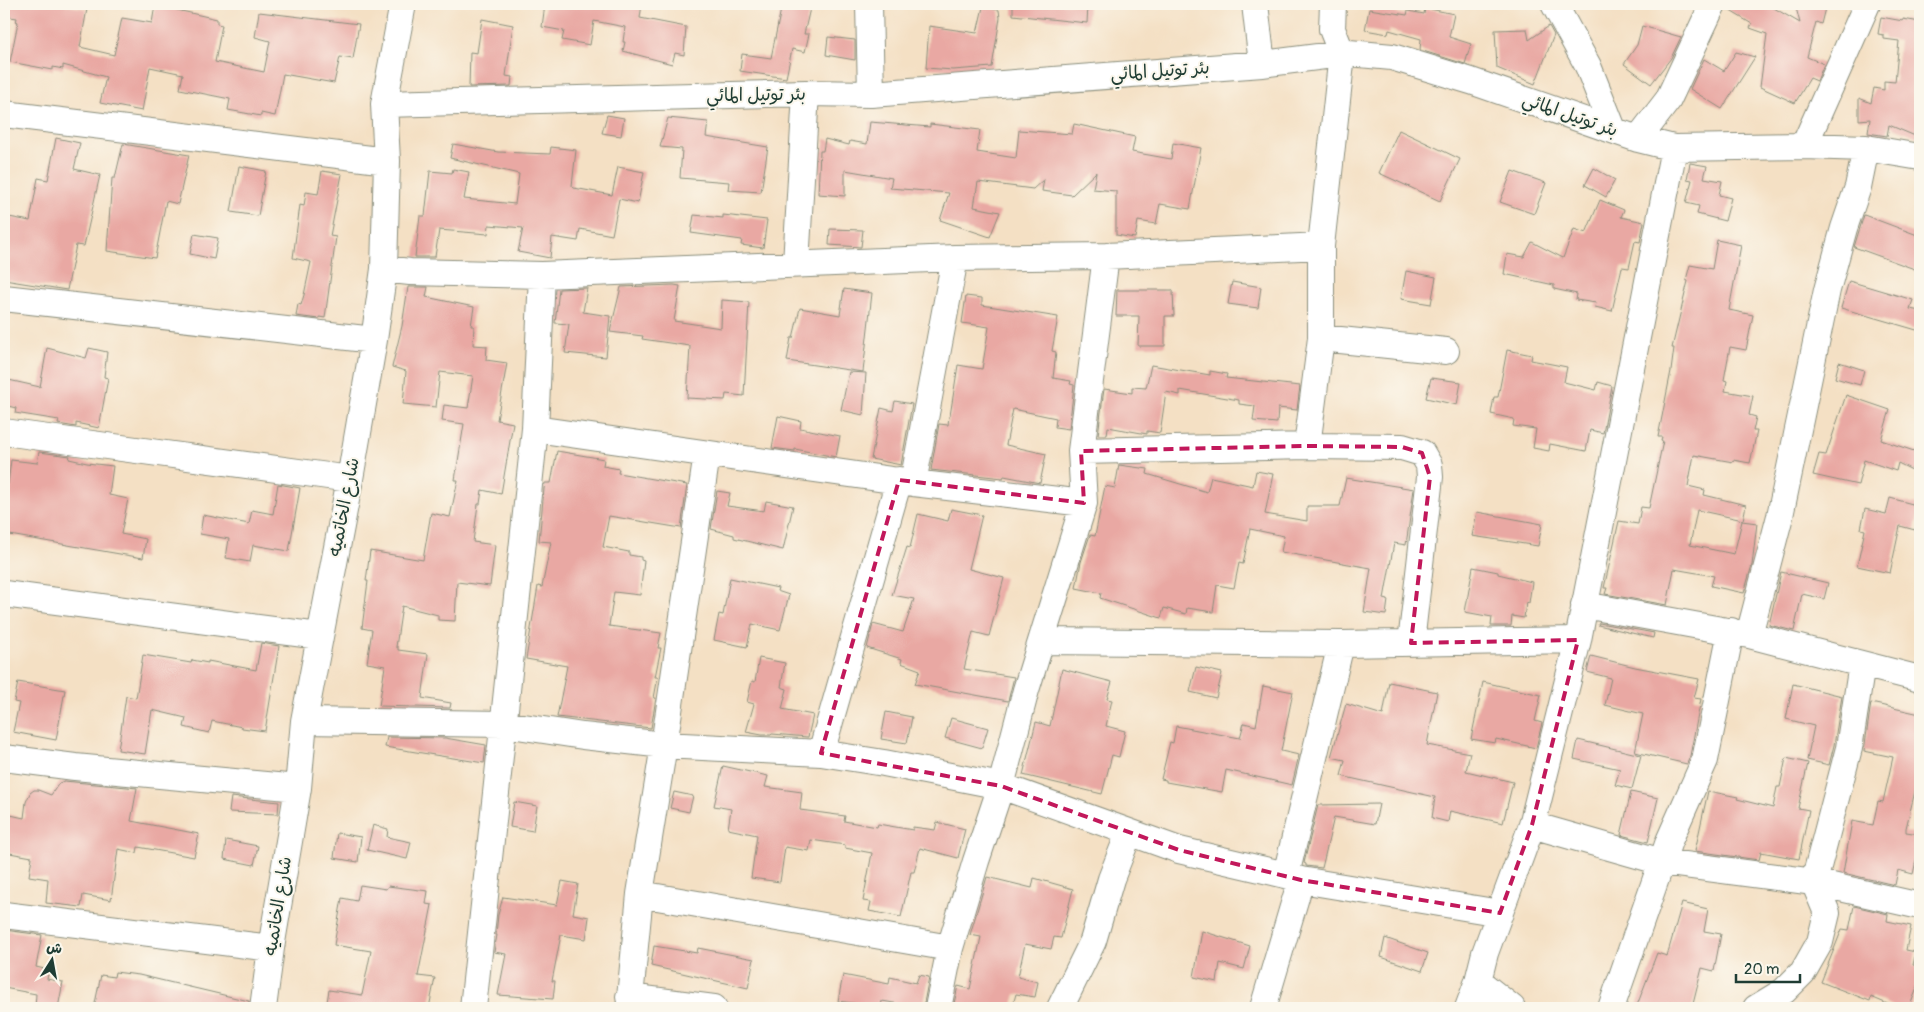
<svg xmlns="http://www.w3.org/2000/svg" width="1924" height="1012" font-family="Pangolin,'Playpen Sans Arabic',sans-serif">
<rect width="100%" height="100%" fill="#fbf7ec"/>
<filter id="ink" filterUnits="userSpaceOnUse"><feTurbulence type="fractalNoise" baseFrequency=".02" numOctaves="2"/><feDisplacementMap in="SourceGraphic" scale="10" xChannelSelector="R" yChannelSelector="G"/><feConvolveMatrix kernelMatrix="1 2 1 2 8 2 1 2 1" color-interpolation-filters="sRGB"/></filter>
<filter id="wash" filterUnits="userSpaceOnUse"><feTurbulence type="fractalNoise" baseFrequency=".0096" numOctaves="4" result="noise"/><feDisplacementMap in="SourceGraphic" scale="20" xChannelSelector="R" yChannelSelector="G"/><feGaussianBlur stdDeviation="1.12" result="paint"/><feColorMatrix in="noise" values="0 0 0 0 0 0 0 0 0 0 0 0 0 0 0 0 0 1.4 0 .05"/><feComposite in="paint" operator="in"/></filter>
<g filter="url(#wash)">
<rect width="100%" height="100%" fill="#f4e0c4"/>
<g id="blocks">
<path fill="#e9a8a3" d="M4,4h55l28,5 -7,38 34,8 8,-37 30,5 3,-18 62,14v5l5,1 -7,37 49,10 6,-31 -15,-4 4,-25 100,12 -6,35 -13,-2 -6,26 -51,-9 -8,42 -14,-3v3l-33,-6 2,-11 -50,-10 3,-15 -33,-7 -8,44 -42,-8 6,-26 -43,-12v4l-10,-2v3l-43,-8 8,-40h-2l1,-4 -13,-2z
M545,4h97l-2,14 46,9 -2,28 -9,-2 -3,11 -49,-13 2,-9h-2l2,-15 -31,-6 -4,24 -28,-5 2,-9 -22,-4z
M782,4h29l-7,30h5l-4,18 -13,-3 -6,29 -46,-7 2,-17 29,4z
M1013,4h75l-1,19 -74,-8z
M1728,4h39l33,19 -5,-19h31l-5,20 -5,-2 -9,35 17,7 -7,17 -7,-3 -15,25 -35,-16 7,-53 -17,-6 2,-4 -25,-15z
M983,7l16,3 1,8 -8,49 -39,3 -27,-2 3,-42 48,7z
M1425,8l29,6 -5,23 22,7 -6,20 -45,-14 1,-11 -32,-9 -1,4 -23,-4 4,-21 38,6 1,-4 16,3z
M1881,17l22,4v-2l17,3v116l-31,-13 -2,11 -19,-3 2,-14 -11,1v-22l12,5 3,-15 10,2v-9l11,1 4,-41 -15,-2v-4l-6,-1z
M482,19l31,6 -7,51 6,1 -1,9 -42,1 1,-35 7,1z
M1549,26l5,9 -19,49 -38,-16 -2,-38 32,-1 2,11z
M1642,26l39,11 -10,21 -20,26 -27,-20 13,-19z
M828,37l27,3v20l-29,-5z
M1736,52l19,5 -33,52 -32,-20 14,-30 20,12z
M607,115l17,3 -3,18 -19,-3z
M668,118l40,4 -2,15 62,10 -7,45 -33,-2 1,-8 -49,-4 2,-29 -22,-2z
M870,122l60,5v-3l50,6 -3,22 39,6 3,-28 53,4 2,-10 61,13 -3,15 39,7 2,-16 28,5 -11,61 -30,-5 -4,20 -18,-3 -3,17 -19,-3v-44l-23,-2 3,-17 -24,23 -30,-4 2,-12 -11,10 -55,-7 -4,25 26,5 -10,25 -50,-17 9,-27 -59,-5 2,-10 -47,-8v26l-27,-2 2,-43h3l2,-12 24,6 1,-4 17,3z
M1399,130l61,29 -20,42 -61,-28z
M56,138l24,5 -6,26 26,6 -16,71 -8,-1 -9,45 -63,-10v-64l26,5 8,-43 10,2z
M123,144l66,11 -11,49 -12,-3 -11,57 -48,-7 5,-73h3z
M453,144l45,8 52,2 1,-7 25,3 -4,36 2,2 38,7 6,-28 26,5 -6,31 -19,-4 -7,36 -32,-6 -2,12 -26,-4 -2,21 -32,-6 5,-24 -34,-3 -1,9 -49,-4 -4,27h-20l5,-41h5l5,-45 22,2 1,-4 16,3 -5,27 51,5 4,-30 -69,-16z
M1690,163l17,3 -3,12 18,3 -3,14 12,3 -6,23 -28,-7 2,-8 -13,-3 6,-23 -5,-1z
M239,166l27,5 -8,45 -27,-4z
M1594,168l21,12 -9,17 -21,-12z
M322,171l20,3 -12,62 6,1 -11,81 -6,-1v2l-23,-3 2,-12 3,1 3,-10 7,-33 -18,-4 7,-53 4,1 2,-14 12,2z
M1512,171l34,12 -12,31 -34,-12z
M1600,200l24,10 -3,7 23,5 -4,20 -5,-1 -6,27 -7,-1 -10,44 -17,-4 1,-4 -20,-3 1,-6 -23,-5v-4l-50,-11 3,-20 17,3 8,-15 31,16 11,-29 12,4z
M694,215l29,3v-3l44,5 -4,28 -22,-3 1,-5 -51,-7z
M1864,215l56,21v35l-66,-24z
M830,229l33,1 -2,17 -32,-2z
M194,234l24,4 -4,21 -24,-5z
M1717,240l24,5 -12,65 24,5 -7,35 -16,-3 -6,33 3,1 -2,10 28,5 -4,19 7,2 -3,14h4l-7,32 -17,-3v2l-39,-7 -6,31 17,4 -1,5 42,10 -3,15 -46,-10 -7,35 44,9 8,-33 15,2 -5,42 -8,28 -33,-7 3,-10 -40,-7 -7,36 -62,-11 2,-6h-3l15,-67 19,3 3,-17 8,1 14,-67h-2l1,-4h-4l13,-66 3,-23h-2l16,-67 -2,-1 4,-15 22,4z
M1406,271l30,6 -5,27 -30,-5z
M1849,281l64,19 -3,9 10,2v20l-79,-23z
M1232,282l29,5 -3,21 -30,-4z
M674,285l6,1 -6,35 47,7 1,-28 27,2 -5,94 -18,-2 -1,6 -38,-2 3,-52 -48,-7 1,-3 -33,-4 11,-45z
M408,287h20l-2,10 48,10 -3,19h3l-1,19 14,1 -1,14 21,3 -10,57 16,3 -12,71 -19,-4 -2,14h-2l-5,38 22,3 -5,41 -33,-4 -2,39 -17,-1v-5l-36,-9 -6,41h2v3l30,4 -6,44 29,5 -1,5 -71,-2 6,-40 -18,-3 5,-33 -10,-2 6,-47h-2l4,-30 53,9 8,-47 19,4 8,-37h-3l9,-56 -22,-3 2,-16 24,3 5,-32 -33,-4 -4,35 -33,-3 3,-33 -14,-4 10,-41z
M587,288l-4,24 27,4 -4,41 -41,-4 4,-29 -14,-1 4,-34z
M844,289l28,4 -9,79 -76,-11 4,-23h2l7,-30 40,7z
M1117,290h56l1,26h-9v30h-27l1,-30h-23z
M966,296l16,2v7l76,12 -6,34 4,1 -3,26 18,3 -1,3 4,1 -5,44 -14,-2 1,-9 -43,-9 -7,36 40,9 -6,29 -36,-7 -1,2 -72,-8 8,-46 9,1 1,-9h1l8,-51 24,4 7,-42 -27,-4z
M47,348l39,10 3,-10 18,4 -3,25 4,1 -9,50 -23,-5v4l-18,-3 1,-4 -44,-7 1,-5 -12,-3v-26l36,8z
M1507,350l25,5 -1,5 36,7 -3,15 32,8 2,-8 14,4 -9,47 -13,-3 -4,21 -36,-7 -1,7 -16,-3 3,-19 -23,-3 1,-7 -23,-5 3,-17h4z
M1839,362l25,8 -4,15 -25,-7z
M1151,365l59,10v-4l17,3 -1,4 74,8 -3,24 -19,-2 -1,15 -24,-2 2,-15 -16,-2v-4l-59,-10v5l-14,-3 -6,41 -13,-2v3l-39,-7 -1,8h-9l6,-46 28,4v-6l14,1z
M849,372l17,1 -3,42 -22,-5z
M1431,378l30,4 -4,23 -31,-7z
M1846,395l44,15 -9,30 39,13v21l-22,-11 -2,8 -32,-11 -6,25 -45,-10 6,-21 7,1z
M895,401l17,3 -11,61 -30,-6 10,-51 12,3z
M778,416l23,5 -1,7 40,8 -4,21 -41,-8v2l-23,-3z
M557,451l47,8 -1,7 16,3 -1,4 69,12 -6,43 -72,-12 -6,31 26,5v3l12,2v3l3,1 -4,34 -26,-3 -5,34 52,7 -3,15h3l-6,29h3l-4,21h2l-5,30 -94,-11 10,-51 -41,-7 12,-73 4,1 9,-45 -12,-1 5,-52 1,-6h6z
M39,452l31,4 -1,3 18,4 26,3 -4,29 19,4 -7,35 25,5 -3,19 -139,-24v-51l4,1 3,-24 26,3z
M1119,465l29,4 -1,5 60,18 4,-15 42,9 3,-15 17,3 -8,40 42,7v-15h33l6,-28 68,11 -8,56 -12,-2 -10,56 4,1 -2,15 -22,-3 7,-44 -90,-16 3,-16 -34,-7 -7,35 -4,-1 -5,25 -17,-3 -4,27 -26,-4 -1,6 -22,-6 -3,10 -61,-20 1,-5 -25,-5 5,-26 9,-27 5,1 10,-50 10,2z
M278,484l22,4 -11,63 -36,-6 -3,17 -24,-4 3,-19 -29,-5 3,-19 46,9 3,-14 21,4z
M717,491l13,2 -3,13 37,5 2,-10 27,5 -10,44 -49,-12v-3l-23,-6z
M1890,498l30,8 -5,24 -15,-4 -10,47 -33,-7 8,-36 -4,-1 4,-20 21,5z
M951,509l31,6 -13,54 35,9 -15,58 -16,-4 -9,37 50,8 -6,24 -93,-17 5,-14 -19,-7 1,-4 -35,-11 6,-24 30,8 11,-33 -22,-4 15,-48 3,1 8,-34 30,7z
M1477,512l65,12 -4,22 -66,-10z
M1473,567l25,5v2l34,8 -3,21 -3,-1 -2,16 -12,-2 -1,10h-20l1,-9 -27,-5z
M1781,572l47,11 -4,16 -22,-5 -8,37 -25,-6z
M730,578l48,10 -1,3 12,4 -9,35 -28,-6 -5,23 -33,-7 5,-26 4,1z
M1599,623l55,10 -1,5 -55,-13z
M261,643l18,3 -14,85 -23,-3v-1l-30,-6 -3,12 -25,-6 2,-9 -34,-8 -7,44 -27,-4 8,-54 10,2 7,-43 48,8 1,-3 16,3v-2l48,9z
M1591,656l44,11 64,12 -5,19 7,1 -11,57 -3,8 -52,-12 8,-38 -38,-9 6,-27 -24,-6z
M759,658l26,5 -4,24 6,2 -5,20 31,6 -5,22 -36,-3 -1,1h-9l-16,-3 8,-28 -7,-2 5,-21 3,1z
M1196,667l26,6 -6,25 -26,-6z
M1062,669l50,13 -5,17 5,1 -6,26 19,5 -6,26 -7,-2 -10,39 -79,-19 13,-53 14,4z
M18,682l47,8 -9,50 -43,-8 6,-29 -5,-1z
M1389,682l48,10 -10,53 43,8 -4,18 47,11 -10,41 -53,-12 -2,11 -16,-4 3,-21 -94,-21 4,-16 -14,-3 15,-53 37,11z
M1483,682l58,13 -6,26 7,2 -6,25 -40,-9 -1,4 -24,-4z
M1793,684l49,12 -8,49 -5,20 -22,-5 7,-34 -28,-7z
M1263,686l30,6 -12,59 18,4 -7,30 -66,-15 -4,22 -56,-10v-2l-5,-1 9,-37 3,1 3,-17 64,12 4,-15 12,3z
M1871,703l49,11v69h-3l-11,45v4l14,2v9l-7,31 -15,-4 -3,15 -52,-12 9,-52 21,4 5,-24 5,1 10,-45 -29,-6z
M886,712l26,5 -5,26 -26,-4z
M951,718l37,10 -6,20 -37,-10z
M387,737l58,1 41,7 -2,18 -99,-16z
M1578,740l63,15 -9,34 -17,-4 5,-16 -46,-10z
M1786,758l22,5 -10,45 11,2 -10,49 -38,-7 -2,8 -64,-9 13,-60 30,6 -1,2 36,9 4,-21h3z
M723,766l45,10 -3,11 37,5 -2,18 45,6 -1,5 33,6 1,-3 35,6v-3l22,3 2,-8 28,7 -7,29 -38,-10 -6,24h-3l-10,45 -32,-6 2,-9 -8,-1 9,-48 -27,-5v-3l-34,-5 -2,11 -24,-4 -5,35 -29,-4 6,-43 -29,-6 3,-20 -17,-3z
M64,781l73,7 -6,33 68,13 -5,23 -56,-10 -1,6 -19,-4 -7,51 -28,-5 -2,12 -35,-4 2,-24 -19,-3 3,-19 -28,-5v-28l2,-10 18,4 2,-16 4,-9 4,-3h4l13,5 8,-12z
M674,792l19,4 -4,16 -19,-4z
M1631,792l27,6 -10,44 -27,-7z
M231,797l48,5 -1,12 -49,-2z
M514,802l23,4 -4,25 -23,-4z
M1379,804l-4,20 -41,-7 -12,51 -16,-2v-2l-2,-1 14,-58z
M373,825l15,4 -1,8 24,5 -4,17 -40,-9z
M337,833l24,4 -3,25 -24,-4z
M226,840l32,6 -4,19 -30,-6z
M987,877l45,11 2,-10 39,11 -12,49 -7,-1 -3,12 -26,-5 -7,33 20,5 -3,15 -19,-3 -4,14h-59l5,-22 12,3 11,-52 -11,-2z
M562,881l16,3 -5,30 16,3 -3,22 -25,-4 -9,46h3l-2,18 -55,-4 8,-41 -12,-2 3,-17h-1l2,-20 5,-18 54,8z
M360,885l26,4 2,-3 40,5 -2,13 6,1 -14,71 17,2 -6,30h-103l3,-18 33,5 9,-44 -37,-6 8,-47 15,3z
M1682,903l26,6 -4,22 17,3 -7,37 -12,-3 -10,40h-56l21,-55 10,3z
M1854,906l34,8 -1,7 24,5 -5,24 10,2 -3,13 7,1v15l-11,27h-12l-26,-11 -1,4 -49,-19 21,-53 7,1z
M4,930l38,5 -6,32 13,3 -2,9 16,3 -5,26h-23l1,-14 -32,-6z
M1202,931l48,15 -6,23 -24,-6 -3,19 -23,-5z
M1385,938l43,15 -6,18 -41,-14z
M654,946l43,7 1,-5 56,11 -6,29 -97,-22z
M115,972l24,3 110,26 -1,7h-154l7,-33 13,2z
M843,975l46,9 1,-7 26,6 3,-8 10,2 -6,31 -41,-7 -1,6 -43,-6z"/>
</g>
</g>
<g filter="url(#ink)">
<use href="#blocks" fill-opacity="0" stroke="#8a8e7c" stroke-width="1"/>
<g fill="none" stroke-linecap="round" stroke-linejoin="round">
<defs>
<path id="minor" d="M869,4l2,90
M1255,4l7,60
M1554,4l34,62 25,63
M384,104l422,-11 65,1 391,-30 87,-11 43,4 79,24 167,58 36,9 130,-2 62,2 54,9
M4,114l383,47
M1638,139l30,-39 45,-96
M1804,146l63,-142
M796,264l10,-171
M384,269l26,3 132,3 413,-17 151,-2 215,-10
M4,298l370,42
M1321,338l125,13
M535,429l378,54 171,20 -3,-52 25,-195
M4,432l346,47
M1307,446l14,-108v-92l21,-192 -10,-25 1,-25
M1081,451l226,-5 95,1 20,6 7,12 1,12 -19,166
M913,483l42,-225
M4,594l315,42
M1584,605l165,30 171,44
M1749,635l31,-119 47,-226 17,-62 14,-41 8,-39
M1043,641l298,3 237,-4
M304,721l200,3 79,12 81,9 157,8 63,10 117,23 178,64 107,25 15,5 199,33
M821,753l78,-273
M4,758l71,9 223,21
M1532,825l130,37 152,20 106,24
M1286,875l55,-231
M640,894l310,54
M4,915l267,33
M1478,981l34,27
M629,997l85,11
M263,1008l8,-60 27,-160 6,-67 46,-242 24,-139 10,-71 3,-108 -3,-57 19,-100
M473,1008l62,-579 7,-154
M629,1008l11,-114 24,-149 43,-291
M938,1008l12,-60 26,-87 25,-75 25,-96 58,-187
M1060,1008l33,-67 18,-62 18,-46
M1263,1008l38,-128
M1468,1008l10,-27 7,-28 47,-128 46,-185 96,-492
M1611,1008l58,-167 36,-81 26,-129
M1756,1008l28,-17 19,-19 17,-30 7,-29 -13,-31 35,-134 13,-84"/>
</defs>
<use href="#minor" stroke="#8a8e7c" stroke-width="28"/>
<use href="#minor" stroke="#fff" stroke-width="26"/>
</g>
</g>
<path fill="none" stroke="#c2185b" stroke-width="4" stroke-dasharray="10 6" stroke-linejoin="round" d="M1307,446l95,1 20,6 8,24 -19,166 167,-3 -46,185 -32,88 -199,-33 -122,-30 -178,-64 -180,-33 78,-273 185,23 -3,-52z"/>
<g text-anchor="middle" dominant-baseline="central" stroke-width="4" stroke-linejoin="round" paint-order="stroke">
<g font-size="18" fill="#1f3d34" stroke="#fbf7ec">
<text transform="translate(1160 71) rotate(-4)">بئر توتيل المائي</text>
<text transform="translate(756 95) rotate(-1)">بئر توتيل المائي</text>
<text transform="translate(1570 115) rotate(19)">بئر توتيل المائي</text>
<text transform="translate(344 507) rotate(-79)">شارع الخاتميه</text>
<text transform="translate(278 906) rotate(-81)">شارع الخاتميه</text>
</g>
</g>
<rect width="1924" height="1012" fill="none" stroke="#fbf7ec" stroke-width="20"/>
<g transform="translate(52 960) rotate(11)" stroke="#fbf7ec" stroke-width="4" paint-order="stroke">
<path d="M0-4L9 19L0 12L-9 19Z" fill="#1f3d34"/>
<text y="-8" font-size="14" font-weight="bold" text-anchor="middle" fill="#1f3d34">ش</text>
</g>
<path d="M1736 974v8h64v-8" fill="none" stroke="#1f3d34" stroke-width="2.5"/>
<text x="1744" y="974" font-size="15" fill="#1f3d34" stroke="#fbf7ec" stroke-width="4" paint-order="stroke">20 m</text>
</svg>
